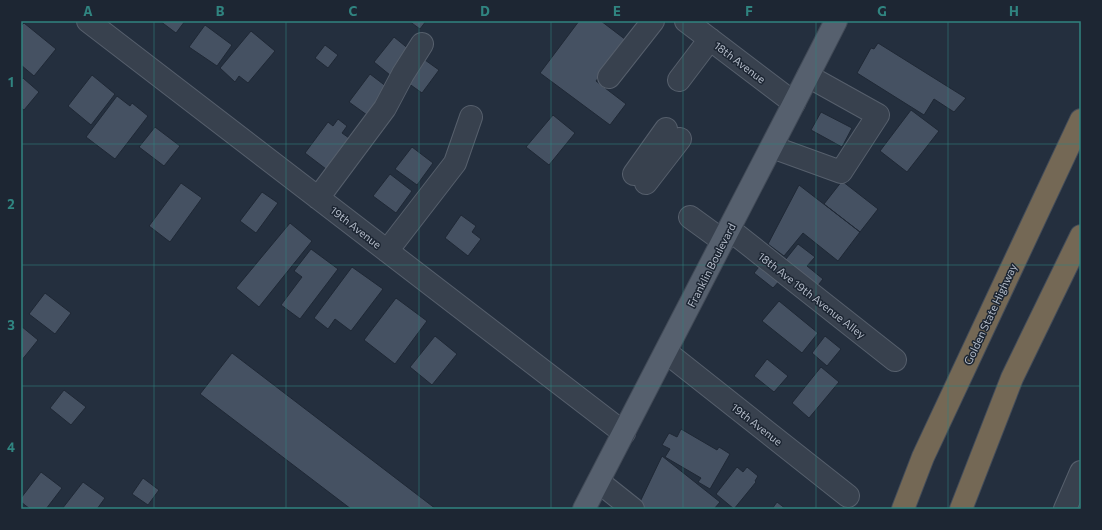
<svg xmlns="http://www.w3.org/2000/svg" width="1102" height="530" font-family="Commissioner,sans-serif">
<rect width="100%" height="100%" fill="#242f3e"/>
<path fill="#455162" stroke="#1f2835" d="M160,21h25l-9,12z
M409,21h17l-6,8z
M579,21h22l25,19 -30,41 30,23 -16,21 -70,-52z
M24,23l32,26 -22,27 -13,-11v-39z
M205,25l27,20 -15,21 -28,-19z
M251,31l24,20 -27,32 -9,-7 -4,6 -15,-14z
M394,37l16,13 -20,25 -16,-13z
M878,43l88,55 -12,14 -20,-13 -10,16 -67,-42 14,-25 3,1z
M325,45l13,10 -10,13 -13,-10z
M425,60l14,10 -17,23 -14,-10z
M370,74l17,13 -20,28 -18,-13z
M92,75l23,19 -24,31 -23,-19z
M23,78l16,14 -15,18 -3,-2v-28z
M117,96l13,10 2,-3 16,13 -33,43 -29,-22z
M911,110l28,21 -32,41 -27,-21z
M821,112l31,16 -10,19 -31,-17z
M553,115l22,18 -26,32 -23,-18z
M338,119l9,7 -5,7 7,5 -23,31 -21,-16 23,-31 5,4z
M155,127l25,19 -16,20 -25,-19z
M412,147l21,16 -16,22 -22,-16z
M390,174l22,17 -16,22 -23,-17z
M842,181l36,28 -18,23 -36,-28z
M181,183l21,15 -32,44 -21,-16z
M799,185l61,47 -22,29 -35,-28 -19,23 -16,-12z
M262,192l16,11 -22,30 -16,-12z
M461,215l15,11 -4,6 9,7 -13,17 -23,-18z
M290,223l22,18 -53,66 -23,-19z
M798,244l17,13 -8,9 16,13 -8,10 -33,-25z
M311,249l27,20 -38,50 -19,-14 21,-28 -8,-6z
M763,262l19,16 -9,10 -19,-15z
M352,267l31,22 -32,42 -16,-12 -7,10 -14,-11z
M45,293l26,20 -16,21 -26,-20z
M396,298l31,23 -32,43 -31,-24z
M779,301l39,32 -16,20 -40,-32z
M21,326l17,14 -17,21z
M435,336l22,18 -25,31 -22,-18z
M825,336l16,13 -14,17 -15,-13z
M232,353l204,156h-85l-151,-115z
M767,359l21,17 -14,16 -20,-16z
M821,367l18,15 -30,36 -17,-15z
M64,390l22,17 -15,18 -21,-17z
M681,429l36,21 2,-3 11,7 -20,35 -12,-7 3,-4 -36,-21 5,-8 -8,-4 7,-12 8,4z
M662,456l58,46 -6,7h-68l-7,-5z
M737,467l6,5 4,-5 11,9 -3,5 1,1 -22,27 -18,-15z
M41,472l21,16 -16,21h-16l-9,-7v-4z
M143,478l16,12 -11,15 -16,-11z
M83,482l22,16 -8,11h-35z
M777,502l9,7h-14z"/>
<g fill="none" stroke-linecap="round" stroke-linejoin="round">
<defs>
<path id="minor" d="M88,21l536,412
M686,21l108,82
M609,77l44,-56
M679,80l31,-41
M772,147l69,25 37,-57 -70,-39
M634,174l32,-45
M646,183l34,-44
M318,198l67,-90 18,-34 19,-30
M690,217l33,24
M729,229l166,131
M387,251l68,-88 16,-46
M666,352l182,144
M599,482l34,27
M1065,509l16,-37"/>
<path id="major" d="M584,509l210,-406 42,-82"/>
<path id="highway" d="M903,509l20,-52 158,-337
M961,509l51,-131 69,-142"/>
</defs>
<use href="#minor" stroke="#565f6c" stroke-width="24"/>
<use href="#major" stroke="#414a57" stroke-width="24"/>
<use href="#highway" stroke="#434c59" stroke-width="24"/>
<use href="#minor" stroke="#38414e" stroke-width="22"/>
<use href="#major" stroke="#56606e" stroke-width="22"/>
<use href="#highway" stroke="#746855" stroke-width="22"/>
</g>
<path fill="none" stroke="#308480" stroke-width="1" stroke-opacity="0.55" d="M154,21v488M286,21v488M419,21v488M551,21v488M683,21v488M816,21v488M948,21v488M21,144h1060M21,265h1060M21,386h1060"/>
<g text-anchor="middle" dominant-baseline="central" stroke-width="3" stroke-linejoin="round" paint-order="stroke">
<g font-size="11" fill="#b4bcc9" stroke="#1d2633">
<text transform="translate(740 62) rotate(37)">18th Avenue</text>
<text transform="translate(356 227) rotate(38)">19th Avenue</text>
<text transform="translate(711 265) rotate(-63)">Franklin Boulevard</text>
<text transform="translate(812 295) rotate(38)">18th Ave 19th Avenue Alley</text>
<text transform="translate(990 314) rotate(-65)">Golden State Highway</text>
<text transform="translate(757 424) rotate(38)">19th Avenue</text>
</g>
</g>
<rect width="1102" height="530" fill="none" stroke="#1d2633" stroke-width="44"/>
<rect x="22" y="22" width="1058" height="486" fill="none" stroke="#308480" stroke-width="1.5"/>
<g font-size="13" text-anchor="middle" font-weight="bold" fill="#308480">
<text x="88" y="16">A</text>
<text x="220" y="16">B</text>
<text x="353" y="16">C</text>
<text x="485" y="16">D</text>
<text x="617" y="16">E</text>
<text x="749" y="16">F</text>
<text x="882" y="16">G</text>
<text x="1014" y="16">H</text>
<text x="11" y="87">1</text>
<text x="11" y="209">2</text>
<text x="11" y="330">3</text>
<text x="11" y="452">4</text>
</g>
</svg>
